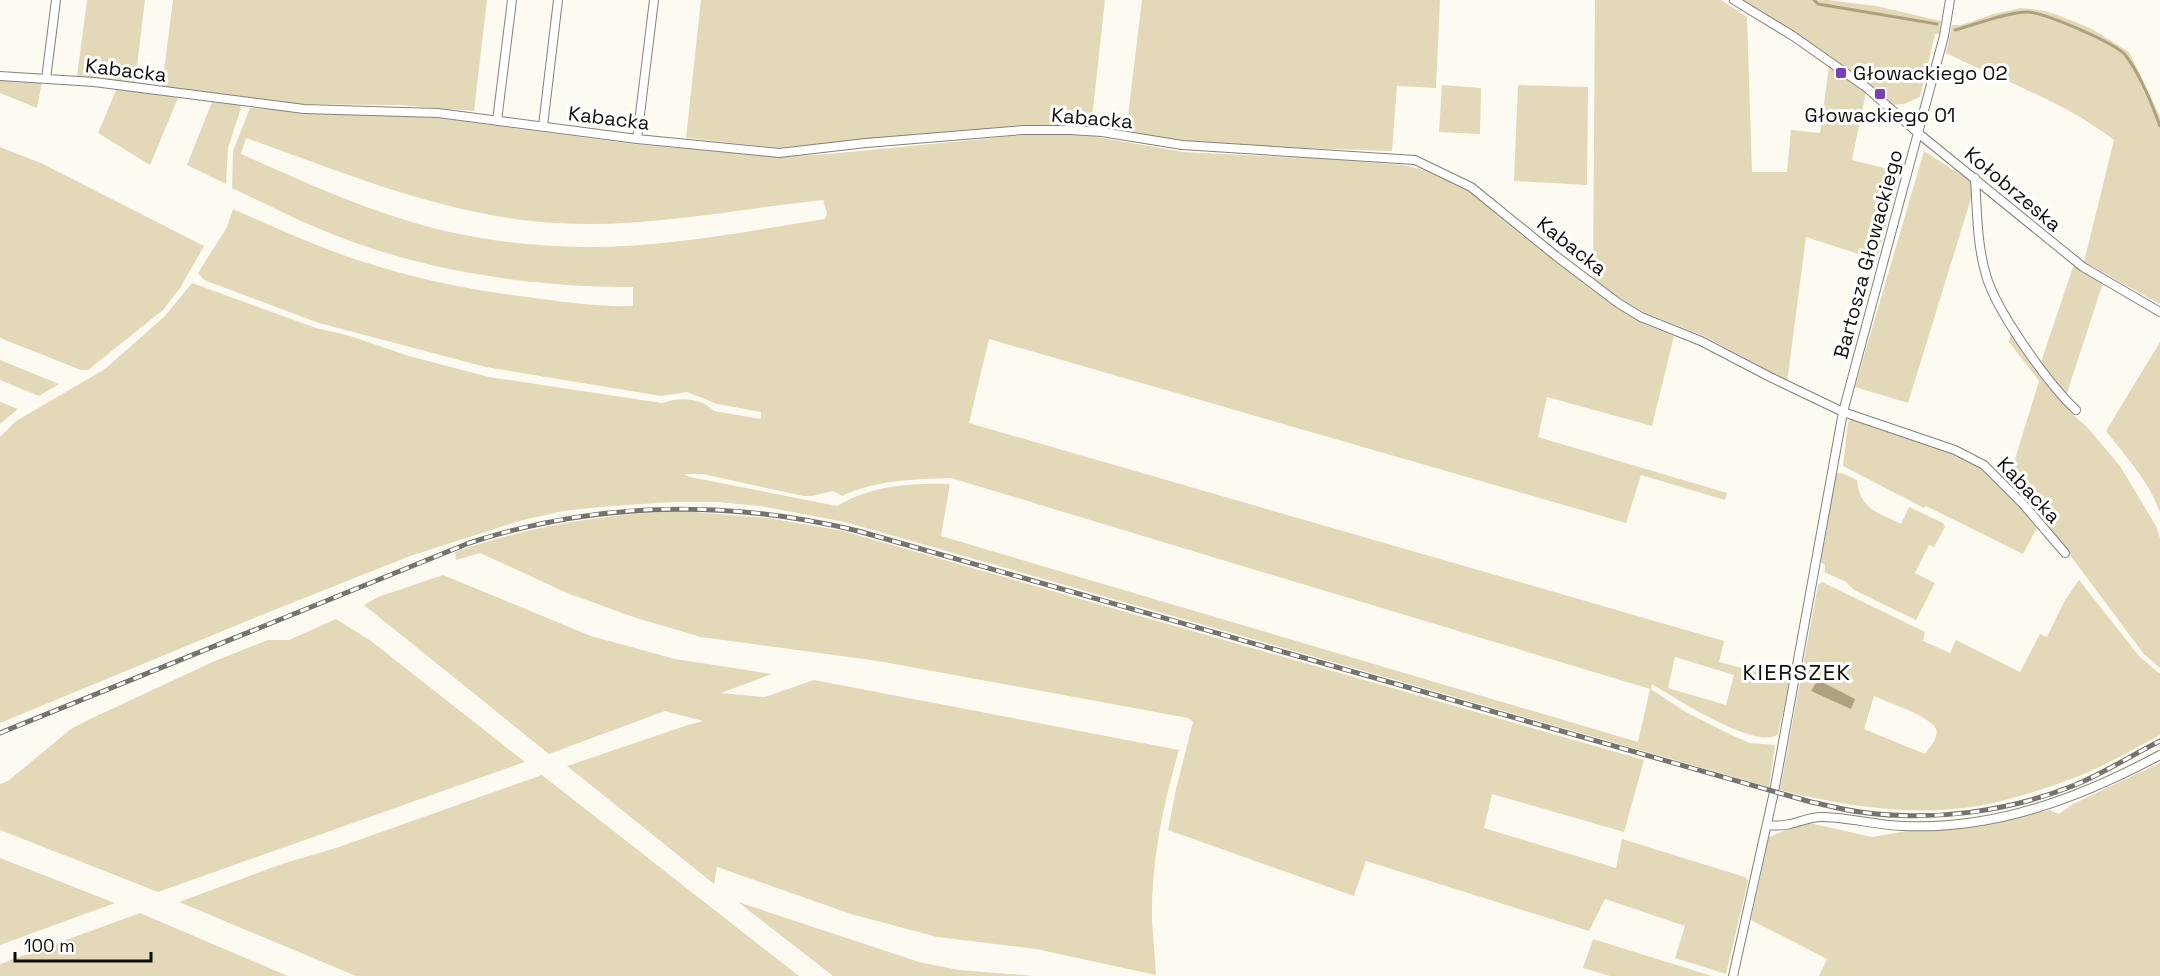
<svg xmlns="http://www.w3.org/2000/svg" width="2160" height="976" font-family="'Space Grotesk',sans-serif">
<rect width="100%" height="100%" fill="#fdfaf1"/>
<path fill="#e3d9b9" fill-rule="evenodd" d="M87,0h58l-10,83 -58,-7z
M173,0h314l-13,111 -77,-6 -107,-1 -128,-18z
M701,0h404l-14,128 -66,-3 -210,22 -38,1 -91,-10z
M1142,0h298l-4,88 -39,-2 -5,65 -124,-4 -72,-5 -70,-10z
M1595,0h126l26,17 5,155h35l4,-42 29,3 9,-67 37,26 -14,68 48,12 -23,88 -71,-23 -19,146 -31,-19 -52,-28 -61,-24 -23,-13 -27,-21z
M1742,0h86l48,6 65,15 -2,13h-4l-15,63 -16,7 -10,1 -37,-31z
M2021,8l19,2 18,5 34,14 37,23 29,60 2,5v187l-76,-42 30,-122c-52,-40 -110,-58 -168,-87l6,-28h9l33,-11z
M0,79l42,3 -5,26 -37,-15z
M1442,85l39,3 -1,46 -41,-2z
M1518,85l70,2 -1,98 -73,-4z
M117,88l61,10 -28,67 -52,-32z
M212,102l28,3 1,3 -13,40 -2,36 -39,-19z
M250,108l188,10 195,26 144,13 52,-3 195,-19h62l97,17 145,7 75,6 33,8 41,23 132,106 37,23 28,11 -22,90 -105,-29 -9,40 189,56 -2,7 -84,-25 -15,48 -637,-184 -20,84 755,218 -5,21 71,19 -12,53c-19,18 -105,-37 -126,-50l-1,5 33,22 47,24 19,8 25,2 -6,42 -924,-265 -85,-16 -43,-4h-44l-61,4 -49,5 -44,10 -109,35 -151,60 -259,107v-286l16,-16 89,-52 60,-53 27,-33 124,45 34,8 59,20 80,21 173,26c17,-6 39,-6 52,8l47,8v-7l-44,-8 -30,-12 -26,4 -175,-29 -167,-44 -115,-43 -6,-7 29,-46 6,-18c43,19 86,39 131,53 58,19 118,30 178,37 30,4 61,8 91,7v-19c-107,0 -219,-17 -318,-60 -28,-12 -55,-26 -83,-39l1,-37zM246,138c101,36 202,79 310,85 88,6 180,-14 267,-23l4,13 -2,6c-77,12 -157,28 -235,28 -46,0 -95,-5 -140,-15 -72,-16 -142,-48 -209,-78zM684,474h19l100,22h9l21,-5 9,5c33,-16 73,-17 109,-18l699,211 -12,53 -697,-206 9,-52c-40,-1 -77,1 -113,22l-147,-29zM1675,657l59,18 -8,30 -58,-17z
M0,147l41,16 163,83 -24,42 -17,22 -75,60h-7l-81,-32z
M1924,151l48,31 1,10 -65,211 -53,-16z
M2074,264l29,19 -37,113 -25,-34z
M2012,331l59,82 16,14 33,39 36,60 4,12v130l-17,-15 -82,-110 -53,-61 31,-101 -30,-39z
M2160,342v171c-10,-31 -35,-57 -54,-82z
M0,360l59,24 -20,12 -39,-16z
M0,402l18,7 -18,15z
M1852,419l75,24 60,26 51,57 -15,28 -97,-48 -2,2 -81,-42 5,-44z
M1836,473h6l15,7c3,30 21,32 44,44l8,-17 34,16 2,4 -11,20 -5,-2 -14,28 20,10 -19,37 -62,-30 -8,-8 -24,-11h3v-6l-4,-3z
M681,511l87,7 75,13 801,229 -20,72 -132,-38 -8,34 132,40 6,-29 123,38 3,4 -22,93 -51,-16 10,-32 -80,-27 -16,32 -223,-70 -12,35 -186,-66 8,-41 17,-67 -5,-4 -310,-57 -177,-24 -65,-19 -69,-25 -87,-40 -24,7 -1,-8c75,-26 147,-38 226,-41z
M443,575l148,61 84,23 97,15 -51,19 44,4 49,-17 365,70c-16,55 -28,112 -27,170 1,18 3,37 4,55l-120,-26 -99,-12 -86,-23 -134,-47 -3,17 -147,-118 121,-41 15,-4 -38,-10 -116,43 -185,-149 14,-8z
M2079,580l60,76 21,18v61c-27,14 -53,30 -81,41 -32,12 -67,24 -101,30 -66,11 -134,0 -198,-16l38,-205 4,-3 103,50 -2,9 27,12 6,-13 64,32 20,-38 7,3 17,-35zM1874,696c13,6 58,21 62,33 3,9 -7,19 -11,25l-61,-25z
M336,619l35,22 154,121 -367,130 -158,-62v-46l8,-3 63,-52 19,-10 127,-59 51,-20h21z
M2160,763v213h-341l8,-17 -76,-39 18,-83 36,-15 67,15 35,-6 72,-5 71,-16 9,4 14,-10z
M542,775l257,201h-443l-177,-74 103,-38 57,-17z
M0,858l115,45 -115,42z
M738,902l181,60 40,8 76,6h-202z
M140,913l148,63h-288v-12z
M1593,939l119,37h-102l-27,-8z"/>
<path fill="#ada17e" d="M1818,680l37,19 -4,10 -40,-18z"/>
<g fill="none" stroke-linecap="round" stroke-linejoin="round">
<path stroke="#ada17e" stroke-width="3" d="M1814,0l4,4 119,20
M1955,30c23,-6 48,-17 71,-18 16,-1 92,32 100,44 15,20 25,46 34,70"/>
<defs>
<path id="street" d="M1734,0l59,36 74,52 51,45 165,134 77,45
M0,76l94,6 210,27 134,4 199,26 142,14 87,-10 157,-13h47l32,2 80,13 233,15 56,27 85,69 62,47 23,14 60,24 69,36 73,35 112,38 29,15 39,39 42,49
M46,79l10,-79
M497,121l15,-121
M543,126l15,-126
M637,139l17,-139
M1975,178c2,32 2,67 11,97 10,36 63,110 90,135
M1767,825c8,1 15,1 23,-1 10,-2 20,-7 31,-7 26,0 54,8 82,9 92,4 177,-28 257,-71
M1733,976l41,-184 69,-380 101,-376 6,-36"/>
</defs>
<use href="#street" stroke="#838179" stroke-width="10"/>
<use href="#street" stroke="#fff" stroke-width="8"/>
<defs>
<path id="rail" d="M0,733l469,-190c129,-42 257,-44 389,-12l953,271c16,3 32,8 49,10 72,10 148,0 215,-27 29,-12 57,-30 85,-44"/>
</defs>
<use href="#rail" stroke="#75736e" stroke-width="5"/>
<use href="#rail" stroke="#fff" stroke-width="3" stroke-dasharray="9" stroke-linecap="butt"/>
</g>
<g fill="#7840b7" stroke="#fff" stroke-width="2">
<rect x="1835" y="67" width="12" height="12" rx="3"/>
<rect x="1874" y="88" width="12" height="12" rx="3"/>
</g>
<g text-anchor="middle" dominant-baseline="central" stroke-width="6" stroke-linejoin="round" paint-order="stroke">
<g font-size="20" fill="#0e0d0a" stroke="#fff">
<text transform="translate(126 70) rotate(7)">Kabacka</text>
<text transform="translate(609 118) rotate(7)">Kabacka</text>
<text transform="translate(1092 118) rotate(5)">Kabacka</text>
<text transform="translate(2013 189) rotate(40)">Kołobrzeska</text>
<text transform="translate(1572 246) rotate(38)">Kabacka</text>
<text transform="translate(1868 254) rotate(-75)">Bartosza Głowackiego</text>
<text transform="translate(2029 490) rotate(47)">Kabacka</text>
</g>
<g font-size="20" fill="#0e0d0a" stroke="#fff" text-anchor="start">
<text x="1853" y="73">Głowackiego 02</text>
<text x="1880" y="115" text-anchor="middle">Głowackiego 01</text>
</g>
<g font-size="22" letter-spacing="1.5" fill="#0e0d0a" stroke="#fff">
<text x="1797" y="672">KIERSZEK</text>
</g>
</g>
<path d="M15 952v9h136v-9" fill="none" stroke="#0e0d0a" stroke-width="3"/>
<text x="24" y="952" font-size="18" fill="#0e0d0a" stroke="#ffffff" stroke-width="4.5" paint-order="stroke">100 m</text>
</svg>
